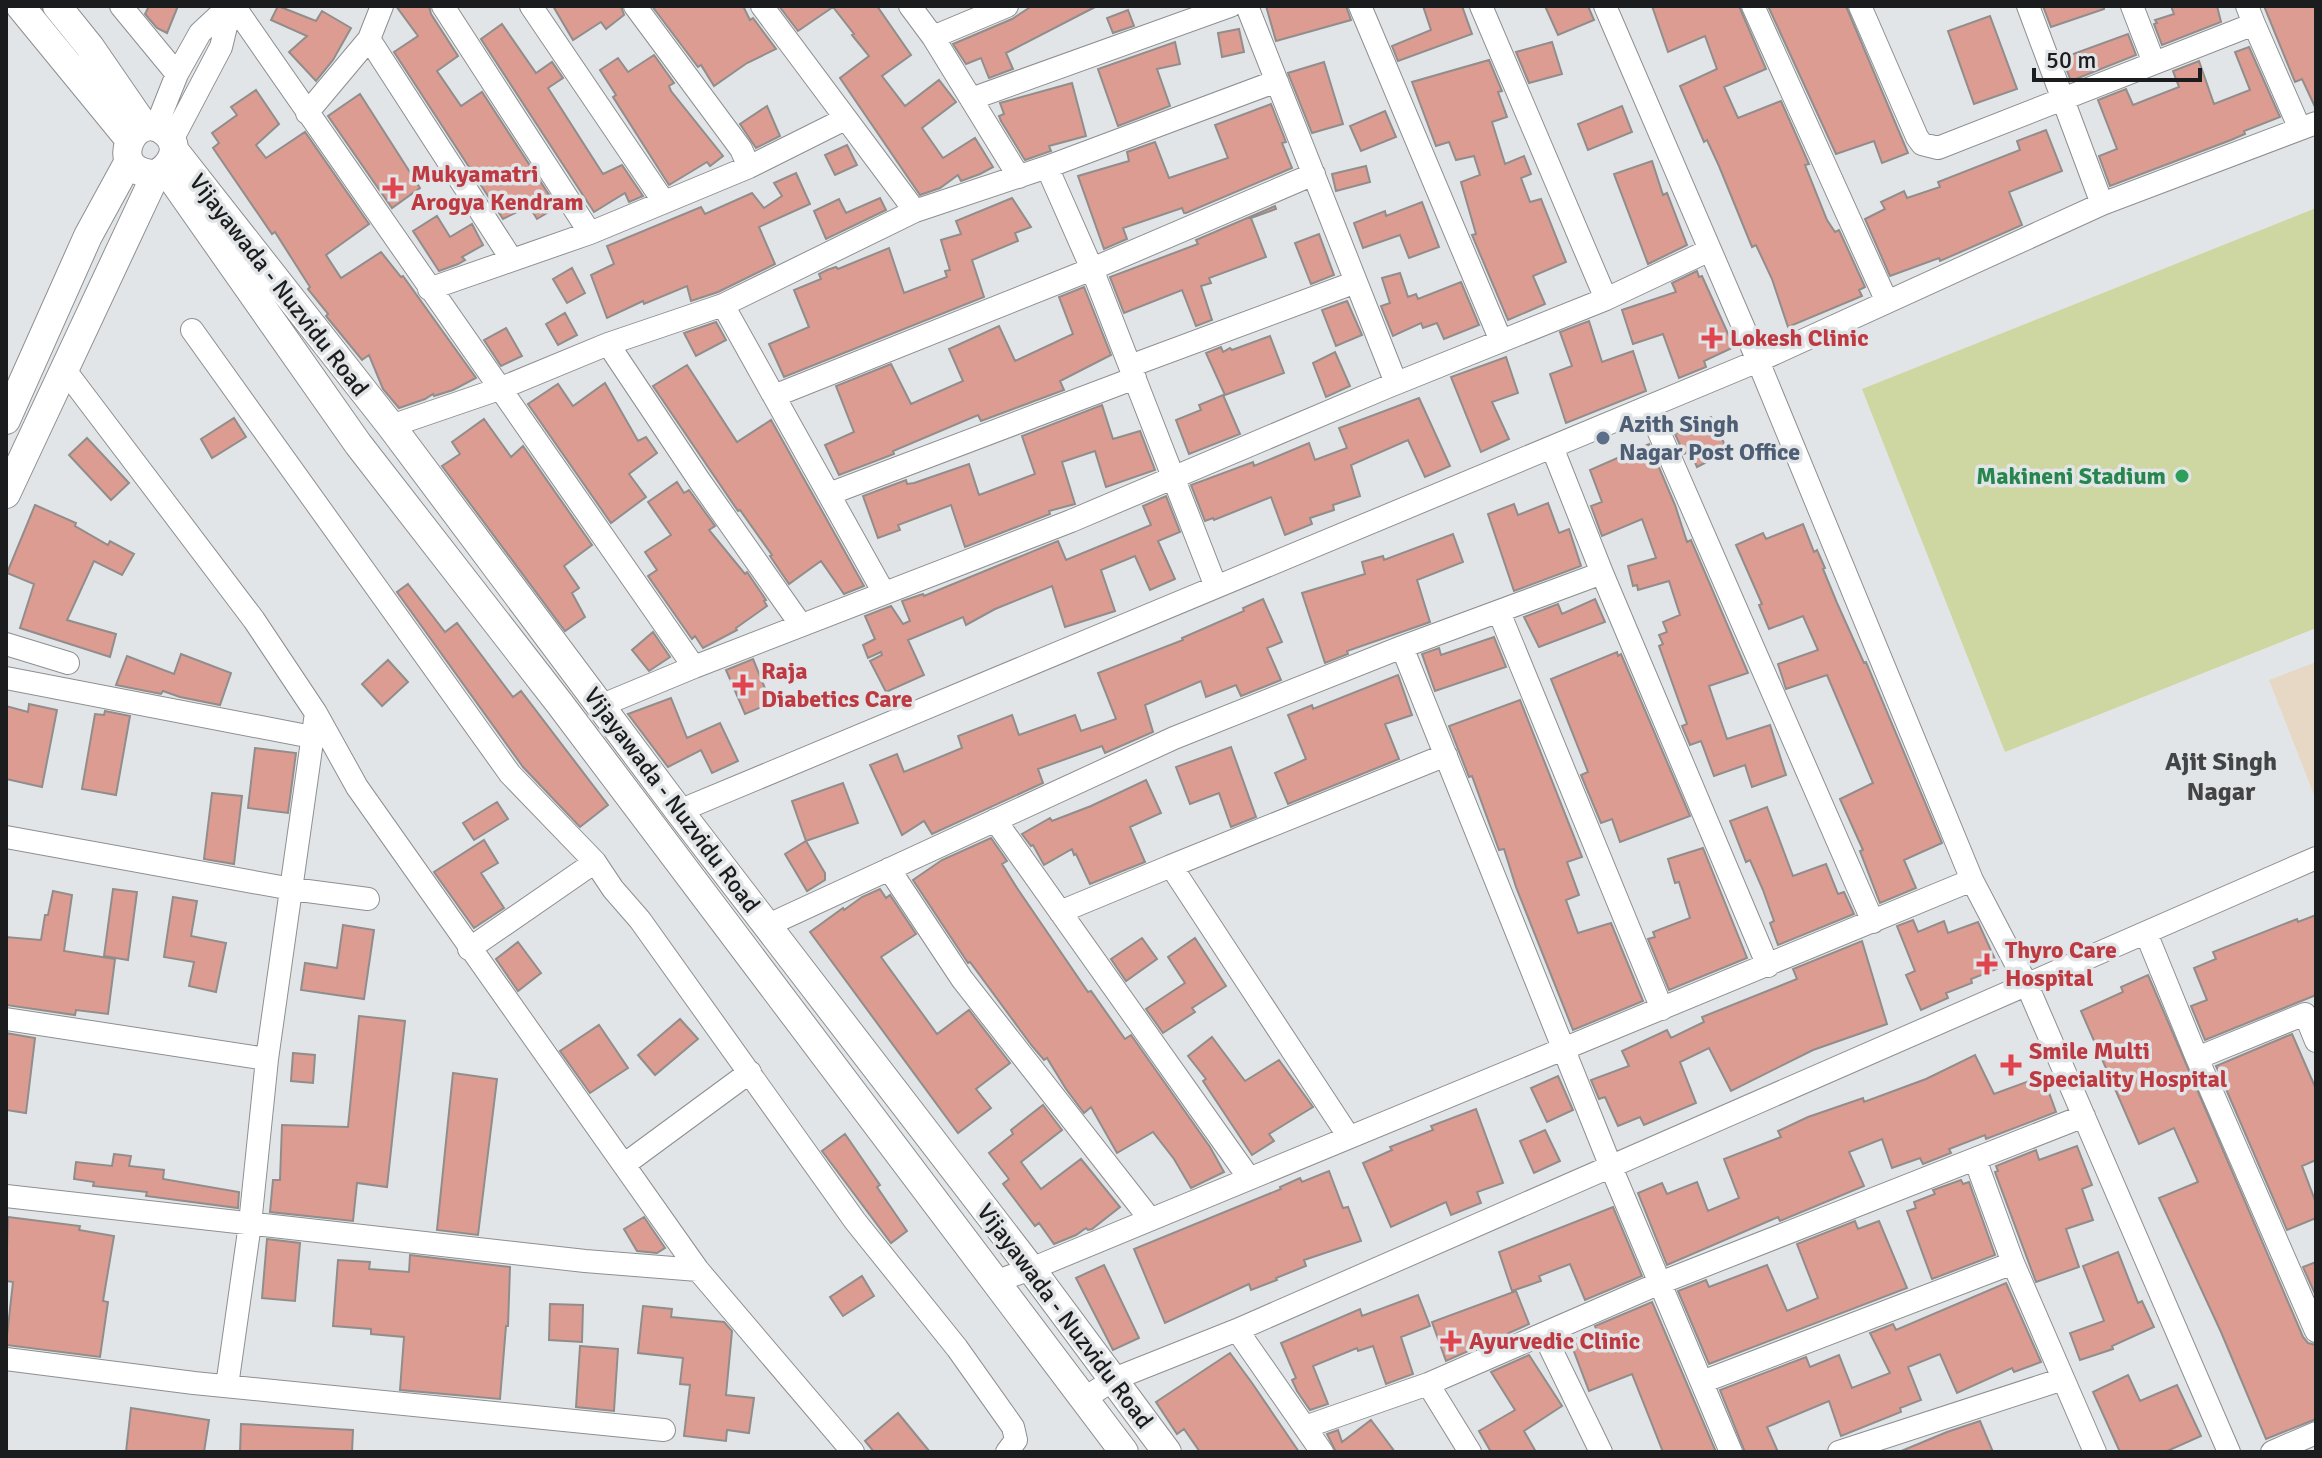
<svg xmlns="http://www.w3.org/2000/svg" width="2322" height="1458" font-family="Signika,sans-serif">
<rect width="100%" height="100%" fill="#e2e5e7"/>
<path fill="#e7d8c6" d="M2316,662v138l-47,-120z"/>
<path fill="#ced6a2" d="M2316,208v420l-311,124 -143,-363z"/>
<path fill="#dc9c91" stroke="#918d8c" stroke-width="2" d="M149,6h29l-11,27 -10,-5 -12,-14z
M278,6l38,15 6,-10 29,17 -18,32 -17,21 -27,-29 18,-16 -36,-16z
M396,6h33l2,8 27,42 -21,15 24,35 21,-14 75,115 -20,12 -8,-13 -26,13 -109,-167 24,-16z
M553,6h68l3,9 -18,14 -5,-7 -28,18z
M652,6h91l7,14 3,-2 23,31 -29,14 -33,23 -13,-21 -3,2z
M779,6h98l34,49 -29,21 23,30 34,-26 17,22 -34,26 21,30 32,-20 18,29 -13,7 -19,7 -3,-6 -18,13 -20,7 -80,-117 29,-22 -17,-21 2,-1 -21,-27 -35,24z
M1032,6h65l-91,47 7,16 -24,9 -8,-20 -15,6 -13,-20 59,-25z
M1266,6h80l5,14 -75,21z
M1423,6h39l10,28 -74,27 -6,-15 39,-16z
M1545,6h43l6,14 -36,15z
M1652,6h87l27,63 -42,18 14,31 43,-17 28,63 -4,1 22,55 8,12 4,-2 26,57 -6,3 3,6 -74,31 -16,-48 -16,-34 -4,2 -33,-81 -12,-26 -3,2 -24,-56 37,-17 -12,-33 -37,16z
M1768,6h78l62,147 -26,10 -8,-22 -38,13z
M2043,6h61v3l-53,18z
M2171,6h46l4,16 -59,23 -8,-21 3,-1 -2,-3 19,-6z
M2264,6h52v103l-14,-30 -7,3z
M1128,10l6,16 -21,7 -6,-15z
M1990,16l27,73 -43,15 -26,-73z
M502,24l34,49 16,-11 11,16 -15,10 55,86 19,-9 21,31 -14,6 -4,-9 -31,19 -113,-173z
M1239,29l5,23 -22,5 -4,-24z
M2128,34l8,21 -65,26 -9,-23z
M1175,42l5,22 -23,5 13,37 -52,20 -20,-57z
M1552,42l10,32 -33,9 -13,-31z
M2249,47l31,70 -36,14 1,3 -14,6 -121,46 -11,-30 18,-7 -19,-49 28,-11 7,16 46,-18 -6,-16 26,-10 15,43 36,-14 -15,-38z
M654,55l20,28 -5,3 2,5 52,65 -13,10 -3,-4 -38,23 -56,-88 3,-2 -16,-25 18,-12 10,14z
M1489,60l13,31 -4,1 9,25 -15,5 13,42 19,-8 7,18 -10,4 9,24 11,-3 25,63 -33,14 12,28 -37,16 -36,-85 4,-1 -15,-52 19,-7 -6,-19 -18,4 -7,-18 -13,4 -24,-64z
M1324,62l19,62 -31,9 -24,-60z
M1072,83l14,53 -37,10 2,5 -26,9 -24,-39 -2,-5 5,-2 -4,-11z
M256,90l23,34 -23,21 10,13 39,-26 64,92 -43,31 15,23 40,-26 20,25 2,-1 73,102 -23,12 -19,6 -1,-2 -8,5 -26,9 -16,-19 -14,-34 -7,5 -36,-44 2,-2 -20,-25 2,-2 -35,-55 -3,2 -59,-86 6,-5 -7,-10 25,-18 -6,-8z
M360,94l60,94 -28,20 -64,-92z
M1271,104l15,38 -4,1 10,25 -106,45h-2l-2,-5 -59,20 4,11 -23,10 -26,-73 51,-15 -2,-9 28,-10 14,36 59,-20 -13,-33z
M767,106l13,30 -24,12 -16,-24z
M1622,106l10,26 -44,18 -10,-26z
M1385,111l11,26 -35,14 -11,-25z
M2046,130l16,41 -53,21 13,33 -82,36 -1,-3 -49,18 -25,-57 20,-10 -4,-7 23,-11 3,7 33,-11 -2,-5 82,-32 -3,-9z
M847,145l10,20 -22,10 -10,-20z
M1652,161l11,34 4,-2 20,52 -39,19 -34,-90z
M1366,166l4,16 -34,9 -4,-17z
M796,173l14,31 -51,23 16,37 -57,28 -27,9 -4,-15 -43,18 -1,-3 -36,17 -16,-43 23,-11 -7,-18 94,-39 4,7 47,-21 12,15 18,-12 -8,-13z
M880,198l6,12 -60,29 -12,-28 25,-12 7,14z
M1012,198l19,29 -16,6 3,8 -46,19 12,37 -200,80 -15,-33 40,-17 -15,-37 27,-11 -2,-5 8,-4 9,-3 2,2 51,-21 15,45 43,-16 -2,-6 5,-1 -9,-30 20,-6 -5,-13z
M1422,202l17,45 -30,11 -9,-23 -37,13 -9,-25 31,-12 1,5z
M1275,206l1,3 -25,9 15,39 -57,21 2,5 -10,3 11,34 -16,6 -14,-36 -58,23 -14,-36 88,-33 -2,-4z
M437,216l13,21 22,-13 11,21 -21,12 3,3 -7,4 -19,7 -26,-40z
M1319,234l15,41 -23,9 -16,-41z
M572,268l13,25 -18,10 -14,-24z
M1697,271l2,6 3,-1 32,71 -30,14 2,6 -27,11 -16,-44 -30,10 -11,-34 54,-18 -4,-9z
M1400,273l8,24 8,-3 2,5 43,-17 18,43 -35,14 -7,-16 -14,5 -2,-5 -28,13 -12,-30 9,-3 -8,-25z
M1084,287l27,68 -51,26 4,9 -83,31 -3,-6 -85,36 1,3 -55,21 -14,-30 29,-13 -18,-46 55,-22 20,40 52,-23 -14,-32 50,-23 16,35 58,-27 -14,-37z
M1347,301l15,34 -26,11 -14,-36z
M565,313l12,22 -19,10 -12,-21z
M1589,321l13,41 31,-11 13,40 -80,32 -16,-49 22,-8 -12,-34z
M716,322l10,18 -30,16 -12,-23z
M506,328l16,28 -21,10 -17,-26z
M1270,336l14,37 -59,22 -19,-42 15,-6 2,5 7,-4 2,2z
M1335,352l15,34 -24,11 -13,-34z
M1506,357l12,36 -26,9 17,37 -28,13 -30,-75z
M687,365l50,77 34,-22 93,166 -20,8 -23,-33 -32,23 -19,-28 2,-1 -32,-45 -2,1 -85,-125z
M605,383l33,58 8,-4 11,16 -28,21 17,23 -35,26 -83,-119 30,-20 15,22z
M1223,395l17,39 -51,20 -13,-34 25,-10 -2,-5z
M1419,398l31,68 -25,11 -17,-37 -57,25 9,31 -27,9 1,5 -24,8 2,6 -27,11 -14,-38 -57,23 -1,-2 -8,3 -14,-36 62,-23 1,4 55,-23 6,17 32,-12 -8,-20z
M1102,405l11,34 27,-8 15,39 -49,17 -11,-36 -33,11 13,42 -26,7 1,3 -85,33 -14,-42 -53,20 2,5 -22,8 -15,-42 43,-16 1,4 7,-1 55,-19 10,31 56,-21 -13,-38z
M1711,417l17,34 -31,16 -7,-16 -6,3 -9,-20z
M234,418l12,19 -34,21 -11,-19z
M484,419l27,38 12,-11 69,99 -28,21 15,22 -7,5 13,24 -20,14 -123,-165 18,-12 -8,-12z
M87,438l42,45 -18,17 -42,-45z
M1649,444l26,61 12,37 4,-2 57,133 -39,13 18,53 43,-14 16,50 -34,12 -7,-22 -31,11 -13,-35 -11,4 -8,-19 5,-2 -28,-78 4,-2 -4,-9 8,-3 -4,-10 17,-7 -11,-34 -31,9 -1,-5 -4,1 -5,-20 28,-8 -14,-39 -40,17 -11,-30 11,-4 -12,-32z
M677,482l7,11 5,-3 26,36 -6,4 36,44 2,-2 19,28 -2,1 3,5 -31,22 1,2 -34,18 -8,-12 -3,3 -44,-63 9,-6 -12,-18 26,-17 -23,-33z
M1166,496l14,36 -22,9 17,38 -25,11 -15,-34 -34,14 14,41 -50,16 -13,-41 -57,23 -29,16 -3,-8 -55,23 16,35 -38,17 -16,-31 12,-6 -1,-3 -13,6 -5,-13 12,-6 -10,-23 26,-10 12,18 7,-3 -8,-20 21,-7 1,2 134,-55 8,19 85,-35 -8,-19z
M1548,503l11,30 10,-4 12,37 -67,25 -26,-77 26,-10 4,11z
M35,505l41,18 -1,3 33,19 2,-4 24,13 -12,21 -28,-14 -27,59 49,14 -6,23 -90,-29 14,-44 -27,-11z
M1803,524l11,28 3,-2 8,18 -2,1 14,34 27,60 2,-1 76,181 -38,17 12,28 -36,15 -20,-52 3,-1 -23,-51 33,-16 -46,-108 -41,14 -8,-25 40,-14 -15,-34 -34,13 -10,-24 3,-1 -26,-59 27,-12 3,6z
M1453,534l10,28 -46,18 13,42 -83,29 1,3 -23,9 -23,-70 63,-19 -3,-12 21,-6 1,4z
M408,584l37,48 12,-9 56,74 8,-6 87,114 -28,22 -57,-60 -126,-175z
M1263,599l19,43 -15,6 14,32 -40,16 -5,-11 -30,12 -5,-16 -56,24 8,27 -48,21 -3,-7 -64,23 5,14 -111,51 -8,-13 -22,14 -32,-70 27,-11 7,18 58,-24 -4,-12 54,-21 7,20 56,-20 6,16 35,-12 -18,-46 85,-33 -1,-2 62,-27 -1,-3z
M1595,599l10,23 -66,25 -15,-30 34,-13 4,10z
M653,632l17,25 -21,14 -17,-21z
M1494,637l12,30 -71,24 -13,-37 17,-6 2,7z
M1617,652l1,4 3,-2 69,162 -70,26 -8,-23 -11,4 -20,-48 7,-3 -37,-93z
M181,654l50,19 -11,32 -40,-8 -17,-6 -2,3 -45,-9 11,-29 47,18z
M753,659l18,44 -26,11 -19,-44z
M388,660l20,22 -26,24 -20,-22z
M1398,675l14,40 -27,9 14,35 -111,45 -13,-31 31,-14 -18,-44 24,-10 1,4z
M671,698l16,40 33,-15 18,38 -26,12 -11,-23 -33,17 -40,-53z
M1520,700l62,157 -15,5 12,33 -13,5 12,33 33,-10 32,78 -70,29 -57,-143 -12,-38 -5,1 -27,-74 -3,1 -20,-51z
M29,704l28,6 -15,77 -36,-8v-73l22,6z
M105,711l25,5 -14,79 -34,-6 13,-75 9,1z
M1231,747l25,70 -25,10 -12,-34 -29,11 -14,-37z
M255,748l41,5 -8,60 -40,-5z
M1146,780l15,33 -31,14 15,35 -55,22 -14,-30 -2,1 -2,-6 -28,16 -11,-20 -2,1 -9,-12 28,-16 2,3 39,-15z
M843,783l15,40 -52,18 -14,-40z
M212,793l30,3 -8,68 -30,-5z
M497,802l11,17 -34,21 -11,-17z
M1767,807l26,69 33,-12 12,30 6,-2 10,22 -76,31 -8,-22 4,-2 -11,-31 -13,-30 -4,2 -16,-41z
M991,838l16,23 -5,3 15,24 71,104 3,-1 34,48 6,-4 79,112 14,25 -33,16 -17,-29 -21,-27 -36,21 -26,-46 -7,6 -18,-24 -19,-31 -3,2 -12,-14 -62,-84 -2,1 -55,-83 29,-20z
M484,840l14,23 -17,10 23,35 -30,20 -40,-56z
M806,841l19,32v7l-18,11 -22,-37z
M1703,848l44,110 -78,32 -21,-51 7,-2 -2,-5 37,-14 -11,-36 -4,1 -7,-24z
M113,889l24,3 -9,68 -24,-4z
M880,889l6,9 4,-3 26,39 -35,23 56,77 32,-24 41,53 -34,26 15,19 -33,25 -148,-201 33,-24 1,2 18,-13z
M53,891l19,4 -8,56 51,8 -7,55 -32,-4 -1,5 -69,-10v-68l35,3 4,-25h3z
M173,897l24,4 -6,35 35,7 -10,49 -27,-6 5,-24 -30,-5z
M2316,915v80l-111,45 -14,-34 16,-6 -13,-32 22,-9 -3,-7 84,-33 1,3z
M1913,920l5,12 26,-11 4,12 30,-11 21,46 -28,11 1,4 -26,10 2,5 -27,12 -15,-35 9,-4 -18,-45z
M343,925l31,5 -10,69 -63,-9 4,-27 32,5z
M1142,938l15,21 -31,22 -15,-22z
M1195,938l31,48 -34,22 3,4 -32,21 -17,-24 39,-26 -17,-26z
M1862,941l25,83 -74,26 -82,41 -22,-43 -29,14 16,41 -52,22 -4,-8 -22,9 -13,-29 -6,2 -8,-19 38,-14 -7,-15 45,-21 4,8 33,-16 -2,-5 95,-38 -4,-10z
M518,942l23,31 -23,18 -22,-32z
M2148,975l155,362 5,6 8,2v74l-50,20 -45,-107 -62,-134 39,-16 -24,-54 -35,16 -58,-133 42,-19 -2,-5z
M359,1016l46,5 -18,166 -30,-4 -4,38 -83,-9 3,-32h7l2,-55 66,2z
M680,1019l18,20 -43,36 -17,-20z
M599,1025l29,43 -38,25 -30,-42z
M6,1033l29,5 -9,75 -20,-3z
M2292,1034l24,55v71l-14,6 14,37v15l-29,12 -71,-164z
M1212,1037l33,44 34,-21 34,47 -44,27 5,7 -22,14 -49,-74 3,-2 -18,-23z
M293,1053l22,2 -2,28 -22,-2z
M1975,1055l19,39 49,-18 13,36 -70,27 -1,-4 -36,14 2,4 -28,11 -3,-6 -28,10 -10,-29 -33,13 15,34 -84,35 -2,-4 -111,48 -29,-72 24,-10 5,11 30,-12 11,29 31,-13 -15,-39 57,-22 -3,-6 30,-14 55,-19 1,4 62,-23z
M453,1073l44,6 -19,156 -41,-5z
M1558,1076l15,34 -26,12 -16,-34z
M1043,1105l19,25 -41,32 20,27 40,-30 39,48 -28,22 -4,1 -2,-2 -10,7 -22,9 -15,-21 -4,3 -32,-42 6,-5 -20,-26 24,-19 -2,-4z
M1476,1109l27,74 -26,9 4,11 -30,12 -5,-13 -55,25 -28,-64 29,-13 -2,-3 43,-17 -2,-4z
M1545,1130l15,31 -26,12 -14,-32z
M845,1134l35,51 -3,2 30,44 -16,12 -69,-92z
M2077,1146l15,39 -10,4 11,31 -27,9 13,38 -43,15 -41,-110 3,-1 -2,-5 40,-16 3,10z
M114,1154l17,2 -2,10 35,4 -1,9 76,13 -1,16 -92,-12 1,-4 -54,-6 1,-4 -20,-3 2,-17 36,4z
M1329,1171l14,37 5,-1 13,34 -57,19 2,6 -30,12 1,2 -26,10 -2,-6 -84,39 -31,-74 147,-60 -1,-2 20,-9 2,4z
M1961,1180l2,4 6,-2 26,73 -63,24 -25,-68 9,-3 -2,-6 21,-8 -2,-4z
M1613,1207l29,69 -57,24 -15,-36 -31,12 2,5 -29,10 -13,-39z
M8,1217l72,9 -1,4 35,6 -11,65 5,1 -8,55 -94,-12 7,-63 -7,-1z
M644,1217l21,31 -8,5 -20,-2 -13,-22z
M1855,1221l3,8 21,-8 28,67 -198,76 -31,-73 28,-11 3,7 58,-22 20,46 31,-13 -21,-54z
M267,1239l33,4 -5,58 -33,-3z
M2118,1252l20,51 4,-2 12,26 -42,19 1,3 -33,11 -10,-27 34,-12 -21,-55z
M410,1255l100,12 -2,59h-2l-6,73 -100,-9 4,-53 -33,-3v-5l-38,-3 5,-66 32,2 -1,7 40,3z
M2316,1262v34l-13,-29z
M1104,1265l35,73 -26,12 -37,-72z
M862,1276l12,20 -31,20 -13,-19z
M2006,1283l35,79 -27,10 -2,-4 -55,25 -17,-39 -32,13 13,33 -21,8 1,4 -60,24 -12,-35 -62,26 11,25h-33l-25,-62 86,-33 4,10 29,-12 13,33 38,-15 -20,-40 23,-9 3,6z
M1516,1291l13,33 -83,37 -14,-39z
M1418,1295l12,31 -29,11 12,37 -27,10 -13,-38 -15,5 -1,-3 -44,18 15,38 -18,6 -13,-19 -5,-11 4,-2 -15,-35 79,-34 2,7z
M1652,1302l64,150h-53l-31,-78 -43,17 -19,-50 27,-10 -2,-5z
M550,1304l33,1 -1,37 -33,-2z
M643,1306l29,3 -1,8 53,5 8,9 -6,64 28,3 -5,35 -22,-3 -1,11 -42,-5 6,-51 -10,-1 3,-26 -45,-5z
M580,1346l38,3 -4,62 -38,-4z
M1230,1353l22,30 47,69h-99l-16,-23 -7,5 -21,-32z
M1529,1355l33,51 -38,25 12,21h-45l-12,-21 36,-21 -24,-38z
M2128,1375l12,26 37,-16 24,51 -36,16h-45l-27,-60z
M131,1408l78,12 -5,32h-78z
M898,1413l32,39h-56l-9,-11z
M1371,1420l24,32h-59l-9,-18 11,-4 4,12z
M1980,1421l13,31h-94l48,-20z
M241,1424l112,6 -1,22h-112z"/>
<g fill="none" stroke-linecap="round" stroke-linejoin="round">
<defs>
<path id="minor" d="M121,6l56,68
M234,6l460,661
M531,6l133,196
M635,6l106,143 8,18
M762,6l153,205 132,-44 230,-86
M910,6l23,31 86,140
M1247,6l149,377
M1360,6l141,335
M1481,6l125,293
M1605,6l153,355 214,519 55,105 202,467
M1753,6l134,296
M1860,6l57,131 5,7 16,4 316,-124 -7,-18
M2028,6l74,198
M2132,6l22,57
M2254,24l46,105
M933,37l74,-31
M369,39l143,221
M971,99l259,-93
M307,113l62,-74 13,-33
M156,127l21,-53 23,-41 29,-27
M172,140l49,-93 10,-41
M1047,167l45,102 124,318
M590,233l159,-66 96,-48
M429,289l161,-56 -147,-227
M723,305l192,-94
M192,330l318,444 85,88 18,27 27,31 215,301 102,127 56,79 3,13 -9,12
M608,344l91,136 102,145
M1130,366l226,-84
M64,369l190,251 62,93 41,74 341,483 155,182
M774,396l318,-127 222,-95
M1648,407l225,515
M391,426l108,-37 109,-45 115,-39 161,288
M1552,447l50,126 166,393
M829,494l306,-116
M1499,612l163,397
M6,644l62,19
M1402,647l200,-74
M6,678l306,59
M600,706l94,-39 377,-146 316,-134 219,-88 104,-49
M679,811l1079,-450 344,-157 214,-81
M995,820l254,358
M6,837l286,52 76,10
M1171,866l275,-111
M889,869l73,110 188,240
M1060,912l111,-46 178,271
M766,926l408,-188 228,-91 209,520 120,285
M2146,933l51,125
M469,949l126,-87
M6,1019l261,40
M2316,1041l-11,-27 -108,44 119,273
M625,1164l125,-92
M6,1196l579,65 113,9
M2013,1263l82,189
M997,1281l34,-12 941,-389
M1237,1330l85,122
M1544,1335l57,117
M6,1359l188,24 470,47
M1702,1382l311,-119 -38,-104
M1428,1384l42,68
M227,1386l23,-162 17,-165 49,-346
M1084,1399l30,-20 123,-49 1079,-472
M1305,1427l123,-43 232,-101 424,-167
M1839,1452l224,-73
M2272,1452l44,-19"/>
<path id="major" d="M20,6l109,133
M57,6l33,41 55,80
M174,150l217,276 288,385 352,458 136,183
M165,169l193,275 202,260 564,748
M6,420l82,-184 41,-75
M6,494l150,-320c15,-8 26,-27 10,-41 -32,-28 -63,41 -10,41"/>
</defs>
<use href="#minor" stroke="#8d8f91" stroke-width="24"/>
<use href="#major" stroke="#8d8f91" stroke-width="30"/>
<use href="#minor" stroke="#fff" stroke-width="22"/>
<use href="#major" stroke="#fff" stroke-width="28"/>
</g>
<g fill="#e0444e" stroke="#e2e5e7" stroke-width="3">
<path d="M389 176h8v8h8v8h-8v8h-8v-8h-8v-8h8z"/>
<path d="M1708 326h8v8h8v8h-8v8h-8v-8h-8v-8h8z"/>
<path d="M739 673h8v8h8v8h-8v8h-8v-8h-8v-8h8z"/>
<path d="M1983 952h8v8h8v8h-8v8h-8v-8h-8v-8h8z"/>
<path d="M2007 1053h8v8h8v8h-8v8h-8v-8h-8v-8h8z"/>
<path d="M1447 1329h8v8h8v8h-8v8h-8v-8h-8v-8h8z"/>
</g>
<circle fill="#5c6f8a" stroke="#e2e5e7" stroke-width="3" cx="1603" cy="438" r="8"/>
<circle fill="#2e9e5b" stroke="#e2e5e7" stroke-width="3" cx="2182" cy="476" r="8"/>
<g text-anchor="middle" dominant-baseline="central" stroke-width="7" stroke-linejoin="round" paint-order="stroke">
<g font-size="24" font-weight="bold" fill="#be3a42" stroke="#e2e5e7" text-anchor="start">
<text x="411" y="174">Mukyamatri<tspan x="411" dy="28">Arogya Kendram</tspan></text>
<text x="1730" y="338">Lokesh Clinic</text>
<text x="761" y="671">Raja<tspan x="761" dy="28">Diabetics Care</tspan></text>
<text x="2005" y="950">Thyro Care<tspan x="2005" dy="28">Hospital</tspan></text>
<text x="2029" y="1051">Smile Multi<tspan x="2029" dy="28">Speciality Hospital</tspan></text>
<text x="1469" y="1341">Ayurvedic Clinic</text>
</g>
<g font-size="24" fill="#1b1c1d" stroke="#e2e5e7">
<text transform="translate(279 285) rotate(52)">Vijayawada - Nuzvidu Road</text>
<text transform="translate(672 800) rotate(53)">Vijayawada - Nuzvidu Road</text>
<text transform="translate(1065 1316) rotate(53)">Vijayawada - Nuzvidu Road</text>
</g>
<g font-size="24" font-weight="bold" fill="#4e5e75" stroke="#e2e5e7" text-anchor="start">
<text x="1619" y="424">Azith Singh<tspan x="1619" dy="28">Nagar Post Office</tspan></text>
</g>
<g font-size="24" font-weight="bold" fill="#27864d" stroke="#e2e5e7" text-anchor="end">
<text x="2166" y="476">Makineni Stadium</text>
</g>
<g font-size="26" font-weight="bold" fill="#424446" stroke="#e2e5e7">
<text x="2221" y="762">Ajit Singh<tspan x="2221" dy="30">Nagar</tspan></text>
</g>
</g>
<rect width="2322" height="1458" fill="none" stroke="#1b1c1d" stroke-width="16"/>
<path d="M2034 68v12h166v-12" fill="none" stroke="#1b1c1d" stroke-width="4"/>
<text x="2046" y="68" font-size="24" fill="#1b1c1d" stroke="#e2e5e7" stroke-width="6" paint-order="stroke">50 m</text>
</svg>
